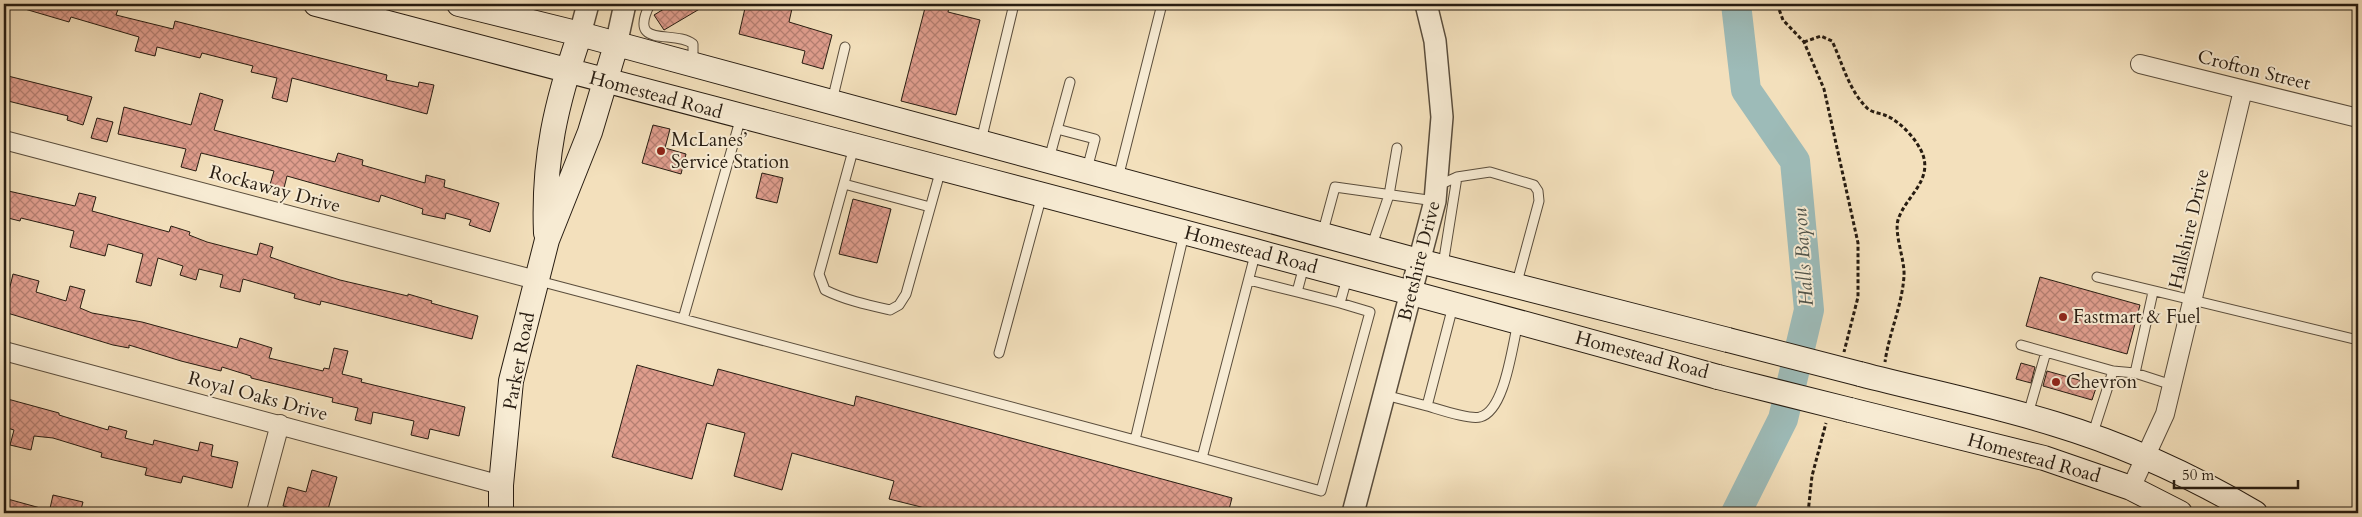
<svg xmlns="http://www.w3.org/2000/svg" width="2362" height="517" font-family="Cardo,serif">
<defs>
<pattern id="building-cross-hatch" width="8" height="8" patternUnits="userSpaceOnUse" patternTransform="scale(1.25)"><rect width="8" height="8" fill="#df9d8d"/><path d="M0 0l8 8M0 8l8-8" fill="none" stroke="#b57f72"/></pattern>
</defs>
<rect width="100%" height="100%" fill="#f3e0bc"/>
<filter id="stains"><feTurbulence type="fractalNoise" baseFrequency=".004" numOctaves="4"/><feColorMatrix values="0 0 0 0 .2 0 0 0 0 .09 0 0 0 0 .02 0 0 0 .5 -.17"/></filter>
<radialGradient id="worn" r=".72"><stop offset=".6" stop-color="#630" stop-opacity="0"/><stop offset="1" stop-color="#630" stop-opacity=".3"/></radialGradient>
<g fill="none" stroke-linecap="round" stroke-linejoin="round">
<path stroke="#9dbbb8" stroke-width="30" d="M1736,513l47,-94 26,-109 -14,-149 -49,-71 -10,-86"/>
</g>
<path fill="url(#building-cross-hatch)" stroke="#271c11" d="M18,4h102l-4,11 57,14 2,-8 212,54 -1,5 32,7 1,-5 15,3 -7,29 -135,-36 -5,24 -15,-4 5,-20 -26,-6 2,-6 -51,-13 -2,5 -43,-11 -2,9 -20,-5 4,-14 -68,-20 -2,5 -51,-15z
M672,4h36l-44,26 -10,-15z
M746,4h47l-4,18 43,13 -9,34 -21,-6 3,-12 -66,-17z
M926,4h24l-2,8 32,8 -24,95 -55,-14z
M4,75l88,22 -9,28 -16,-5 1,-4 -64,-16z
M200,93l23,7 -9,30 121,32 3,-9 25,7 -1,5 63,18 1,-8 19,5 -1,7 55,16 -9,29 -21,-7 2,-5 -25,-7 -1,6 -23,-5 1,-5 -42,-14 -2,7 -92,-26 -4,16 -14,-4 5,-17 -73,-18 -5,18 -15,-4 5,-18 -68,-15 6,-27 67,18z
M97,118l16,4 -6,20 -16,-4z
M653,125l17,4 -5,19 21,6 -5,20 -39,-11z
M762,173l21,5 -6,25 -21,-5z
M4,190l71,16 4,-13 17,4 -4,14 77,21 2,-6 19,6 -1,3 18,7 50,13 3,-12 13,4 -3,10 26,9 44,14 68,16v-2l24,7 -1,2 47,13 -6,23 -151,-38 -1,4 -26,-7 1,-4 -52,-15 -3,13 -20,-5 3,-12 -24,-6 -3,11 -16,-5 3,-9 -25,-8 -7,28 -15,-4 7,-28 -35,-10 -3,12 -35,-9 4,-16 -53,-13 -1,3 -16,-4z
M853,199l38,10 -14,54 -38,-9z
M13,274l26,7 -3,11 30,9 4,-15 15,4 -5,18 12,5 50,9 95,26 3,-10 32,10 -3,10 54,13 1,-3 5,1 5,-21 14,3 -6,23 20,5 -1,3 104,25 -6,29 -29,-7 -2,10 -17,-4 3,-14 -41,-9 -2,12 -16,-4 3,-12 -26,-6 1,-4 -82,-20v-2l-29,-9 -1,4 -40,-10 -52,-16v3l-16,-3 -109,-33z
M2040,277l100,28 -13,49 -101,-28z
M2021,363l14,4 -4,16 -15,-4z
M637,365l76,21 5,-17 136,37 2,-10 376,102 -4,15h-305l2,-5 -36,-9 5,-18 -102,-28 -10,37 -48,-14 11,-43 -38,-10 -15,56 -80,-22z
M2047,371l50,14 -5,15 -49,-14z
M4,398l55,15v2l49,15 1,-4 18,5 -2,7 28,7 1,-5 44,11 2,-9 13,3 -2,11 27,6 -6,26 -49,-12 -2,7 -36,-8 2,-7 -46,-11 1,-4 -49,-15 -19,-2 -3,14 -21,-5 4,-15 -10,-3z
M312,470l25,7 -10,36h-16l-28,-7 5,-19 18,5z
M53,495l30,7 -3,11h-31z
M4,498l40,11v4h-40z"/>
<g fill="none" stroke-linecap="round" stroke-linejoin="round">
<defs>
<path id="service" d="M650,4c-23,46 24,25 43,40v19
M832,101l13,-54
M741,117l-58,202 452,121 49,-206
M1057,129l38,10 -8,30
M981,141l33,-137
M854,147l-35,127 6,16c20,10 43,15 65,20l9,-5 7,-11 35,-125
M1049,159l21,-77
M1118,178l44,-174
M844,184l86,23
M1437,186l20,-9 33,-5 44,13 4,6 1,10 -23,85
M1322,235l13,-48 100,14
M1371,248l18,-53 8,-47
M1443,265l14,-88
M2097,277l261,63
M1249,280l48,12 7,-26
M539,281l144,38
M1297,292l43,11 7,-25
M2021,345l92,26 22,2 37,12
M999,353l43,-158
M2135,373l18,-81
M1385,395l42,11 26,-100
M1427,406c11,3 43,14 53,11 25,-6 32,-71 38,-94
M2028,414l18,-62
M2092,436l21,-65
M1135,440l67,18 54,-207
M1202,458l119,33 49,-179 -30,-9"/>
<path id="minor" d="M2140,64l218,54
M4,140l532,140
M4,351l497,134
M2131,488l34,-74 78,-324
M256,513l24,-89"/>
<path id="tertiary" d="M580,34l8,-30
M616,45l9,-41
M1353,513l82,-312 7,-84 -7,-76 -9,-37"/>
<path id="secondary" d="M316,4c467,124 936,243 1402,373
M459,4l121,30 839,227 309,79
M546,233c-3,-74 10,-130 34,-199
M1860,374c65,17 131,30 195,50 70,21 137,52 200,89
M1850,410l194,48 87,30 49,25
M501,513v-28l10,-104 36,-141 43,-108 26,-87"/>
</defs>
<use href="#service" stroke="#5a4d3c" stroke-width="11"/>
<use href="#minor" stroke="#5a4d3c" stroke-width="20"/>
<use href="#tertiary" stroke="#5a4d3c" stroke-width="24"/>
<use href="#secondary" stroke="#271c11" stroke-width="26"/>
<path stroke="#271c11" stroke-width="3" stroke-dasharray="4 2.5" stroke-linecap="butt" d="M1777,4l6,16 21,22 20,47 34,154v54l-14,55
M1804,42l17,-6 11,5c11,23 16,48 35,67 5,5 14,5 20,8 14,6 31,25 36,39 9,27 -18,42 -25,65 -4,14 7,40 6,56 -2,30 -15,57 -19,86
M1808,513l4,-37 14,-53"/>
<use href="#service" stroke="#f7ebd3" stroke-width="9"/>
<use href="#minor" stroke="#f7ebd3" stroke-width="18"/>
<use href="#tertiary" stroke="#f7ebd3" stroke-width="21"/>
<use href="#secondary" stroke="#f7ebd3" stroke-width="24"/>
<defs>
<path id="secondary-bridge" d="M1728,340l132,34
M1718,377l132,33"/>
</defs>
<use href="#secondary-bridge" stroke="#271c11" stroke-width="26" stroke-linecap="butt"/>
<use href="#secondary-bridge" stroke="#f7ebd3" stroke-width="24"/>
</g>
<g fill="#8f2418" stroke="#f7ebd3" stroke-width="2">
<circle cx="661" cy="151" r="5"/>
<circle cx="2063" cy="317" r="5"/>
<circle cx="2056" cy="382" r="5"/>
</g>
<g text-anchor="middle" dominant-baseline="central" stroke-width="4" stroke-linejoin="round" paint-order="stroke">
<g font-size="19" fill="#271c11" stroke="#f7ebd3">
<text transform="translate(2254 70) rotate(14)">Crofton Street</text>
<text transform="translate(656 95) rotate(15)">Homestead Road</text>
<text transform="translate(275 189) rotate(15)">Rockaway Drive</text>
<text transform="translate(2189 229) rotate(-77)">Hallshire Drive</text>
<text transform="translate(1251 250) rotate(15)">Homestead Road</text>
<text transform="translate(1419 261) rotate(-76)">Bretshire Drive</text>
<text transform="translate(1642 355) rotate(15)">Homestead Road</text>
<text transform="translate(519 361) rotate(-79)">Parker Road</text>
<text transform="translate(258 396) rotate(15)">Royal Oaks Drive</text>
<text transform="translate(2034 458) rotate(16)">Homestead Road</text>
</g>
<g font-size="19" fill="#271c11" stroke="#f7ebd3" text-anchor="start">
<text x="671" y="140">McLanes’<tspan x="671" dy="22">Service Station</tspan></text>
<text x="2073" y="317">Fastmart &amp; Fuel</text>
<text x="2066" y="382">Chevron</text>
</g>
<g font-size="20" font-style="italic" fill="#50544b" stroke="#f7ebd3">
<text transform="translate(1803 257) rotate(-94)">Halls Bayou</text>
</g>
</g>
<rect width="2362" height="517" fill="none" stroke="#f3e0bc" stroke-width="20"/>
<rect x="5" y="5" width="2352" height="507" fill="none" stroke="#271c11" stroke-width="2.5"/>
<rect x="10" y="10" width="2342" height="497" fill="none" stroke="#271c11"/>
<path d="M2174 480v8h124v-8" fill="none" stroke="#271c11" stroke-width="2.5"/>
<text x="2182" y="480" font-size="15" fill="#271c11" stroke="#f7ebd3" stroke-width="4" paint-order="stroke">50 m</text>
<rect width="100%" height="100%" filter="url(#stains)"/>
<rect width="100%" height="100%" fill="url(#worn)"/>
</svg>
